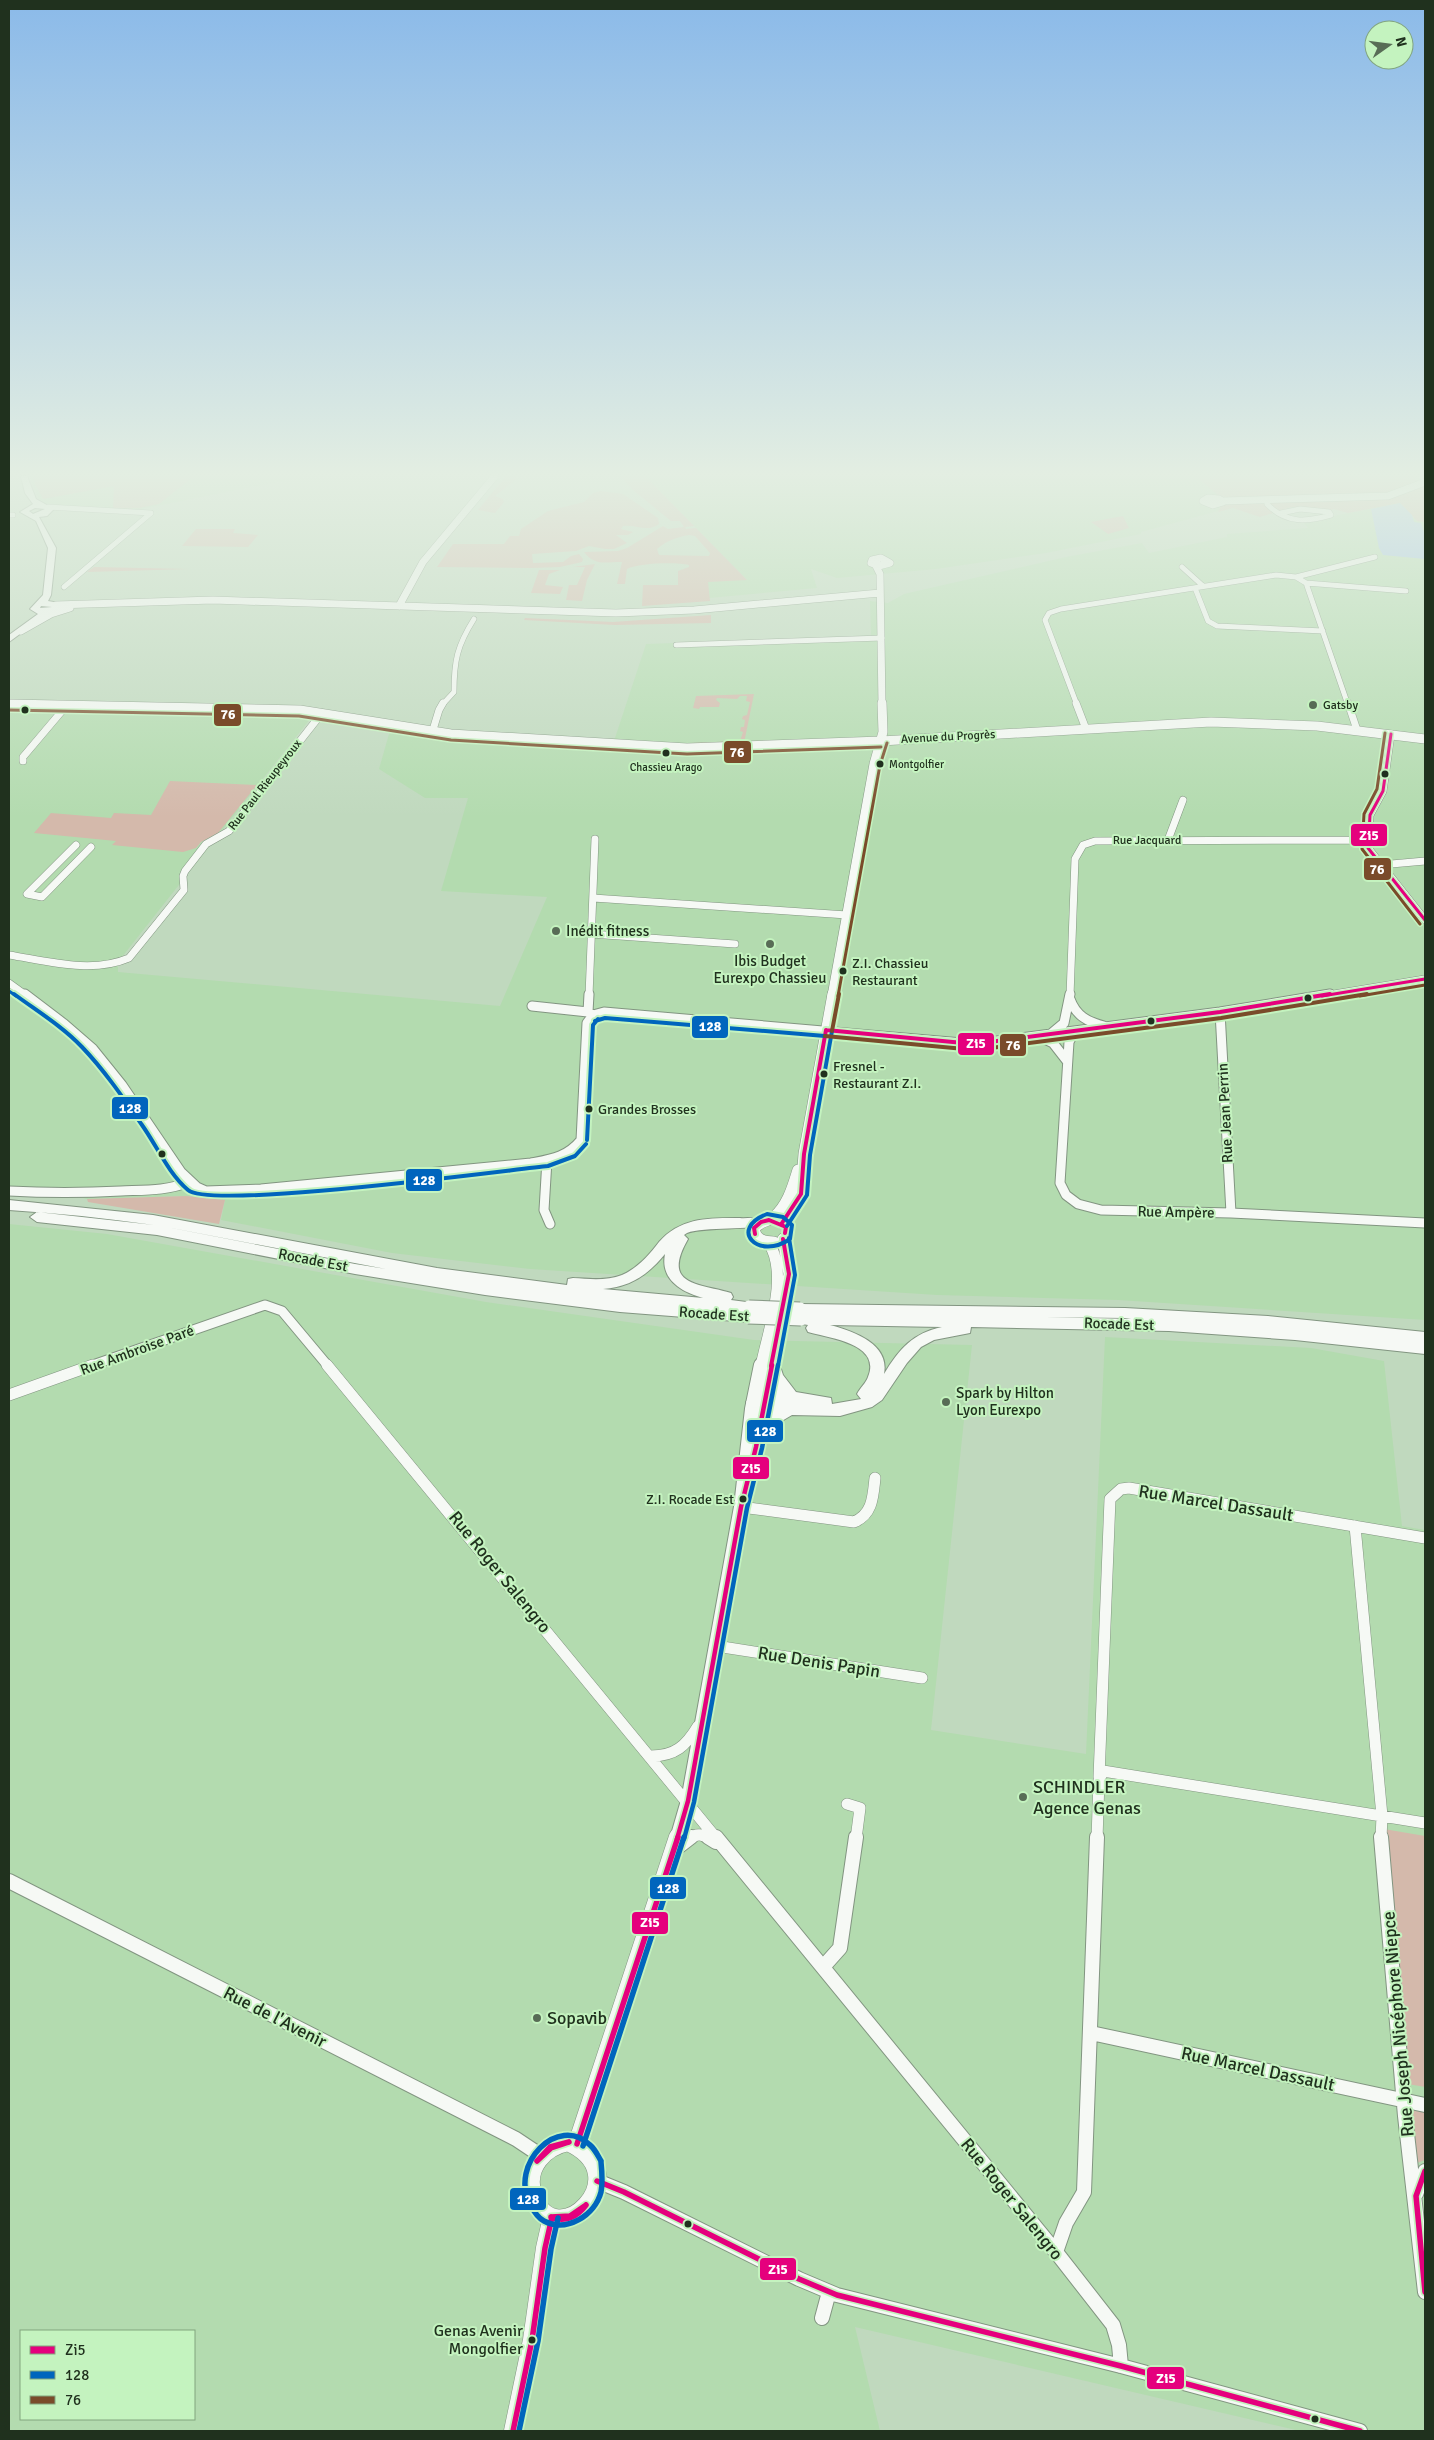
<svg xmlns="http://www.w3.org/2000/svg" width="1434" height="2440" font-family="Signika,sans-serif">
<rect width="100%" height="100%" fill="#c0d9be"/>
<path fill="#b3dbaf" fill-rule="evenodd" d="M30,476h278l-172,34 -94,-6 -10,-19z
M645,476h552l36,31 -92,25v2l-95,19 -110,16 -99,9 -26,-9 6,19 -108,10 -1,-16 38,-3z
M1400,503l17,18 8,1v798l-307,-20 -181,-5 -407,-26 -138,-16 -171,-33 4,-20 -39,-4 -99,3 -32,-8 -46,-2v-483l299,7 3,5 -193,244v10l382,34 47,-109 -106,-6 27,-93h-43l-46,-29 12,-42 223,14 32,-97 225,-8 -1,-35 18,2 16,-9 162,-37 76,-14 7,10 78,-16v-3l81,-6 -5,-6z
M9,1224l98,10 379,68 268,38 218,5 -41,385 155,24 19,-417 206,11 73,13 18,165 23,4v901h-125l-445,-104 25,104h-871zM21,2331h173v88h-173z"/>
<path fill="#d4b9ab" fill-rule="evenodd" d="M33,476h161l-35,28 -19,4 -27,1 1,-23 -71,13 -8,-15z
M506,476l12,2 -23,18 8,3 1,3 -9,11 -17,-3z
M620,476h25l49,50 -9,1 1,2 10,-1 51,52 -39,2 2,19 -68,5 1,-21h35v-14l11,-4v-2c-13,-3 -51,-2 -62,4l-2,15h-8l5,-22c-18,0 -27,4 -38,-10l34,-1 9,-3 36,-22 5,3 16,-2 -4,-6h-9l-38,-31zM689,535l6,1 15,17 -1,3 -50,-1 -2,-6c9,-8 20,-12 32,-14z
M1196,476h222l-3,7 -17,8 -17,4 -160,3z
M1425,484v38l-8,-1 -17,-18 -52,10 -14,-4 -5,2 -37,-4 -32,10 -27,-9 -15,4 3,-6 8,-4 161,-5z
M601,491l22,3 35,24 1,6c-13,9 -22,0 -36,2l-2,3 12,3 -5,3h-12l11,8 -13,6h-9l-16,-3 -13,5 -44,3 1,9 30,-1 8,-6 8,-2 4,5 -1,3 -22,5 -29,1 -94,-1 16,-23h51l6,-8h9l2,-7 27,-18 36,-9 9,-9z
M1123,516l6,12 -21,6 -17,-12z
M196,529h39l-2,4 25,2 -10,12 -66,-1z
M595,564l-8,16 -5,21 -16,-1 3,-15h8l8,-18h-12z
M94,567l96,2 -103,3z
M539,570h21l-11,4 -4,11 18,2 -3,7 -29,-1z
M711,615v8l-96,2 -91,-5 1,-2 88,4z
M754,694l-10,49h-54l50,-2 3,-9 -3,-1 1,-4h3l1,-7 -3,-1 1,-3 4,-1 3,-13 -4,-1 1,-5h-7l-3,3 -20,-1 -1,2 4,3 -1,4h-19l-1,2 -6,-1 3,-12z
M170,781l87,4 -39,48 -17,9 -5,6 -13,4 -71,-7 4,-4 -82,-8 17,-20 60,5 3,-5 37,2z
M186,1196l39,4 -6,24 -131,-22 -1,-3z
M1384,1829l41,7v251l-17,-3z
M1409,2106l16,4v50l-11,4z"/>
<path fill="#9fc2eb" d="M1400,503l12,12 2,7 7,1 4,12v24l-42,-4 -4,-7 -8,-39z"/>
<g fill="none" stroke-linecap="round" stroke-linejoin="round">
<defs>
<path id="minor-far4" d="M1267,500v4c19,20 40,18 64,11l-2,-3 -29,-3 -19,4
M48,507l103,6 -87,74
M9,515h4
M1182,567l21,19
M1296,577l79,-20
M1306,583l100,8
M1195,588l13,33 9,5 106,5
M676,645l206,-7
M442,705l12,-13c0,-31 3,-46 20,-73
M1077,705l-32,-85 4,-7 12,-4 215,-34 20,2 10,6 42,122"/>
<path id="minor-far3" d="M1076,703l10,26
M1348,703l9,27
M432,733l7,-23 4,-7
M1391,734l-8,57 -13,24 -2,33 57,72
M23,761v-4l44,-52
M1168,840l15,-40
M76,845l-49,49 15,3 49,-50
M1380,865l45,-4
M593,898l254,17
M591,934l144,10
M9,955c38,6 83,19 120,3l55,-68 -1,-14 2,-5 21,-27 23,-13 93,-118
M9,983l18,13
M589,996l6,-157
M1070,996l5,-137 8,-14 12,-4 272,-1
M1322,996l103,-17"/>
<path id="minor-far2" d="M25,994l38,29 30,26 29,36 59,87 16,15 9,4 55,-2 270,-26c21,-4 36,-6 50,-23l6,-117 6,-8
M1070,999c6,17 18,23 34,27
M532,1006l56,6 5,3 11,-3 370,32 246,-32 110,-18
M588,1012l1,-18
M1220,1012l11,201
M1078,1032l-6,4 -3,6 -9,141 6,12 12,9 23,6 130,3 194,10
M1052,1033l12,-10 6,-29
M1040,1037l13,6 14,18
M547,1160l-3,50 6,14
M9,1191c37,2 74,2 112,0 23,-1 46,0 68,-9
M90,1366l175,-61 17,6 46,55"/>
<path id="minor-far1" d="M327,1365l390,474
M9,1395l84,-30
M741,1507l113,15c19,-8 19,-26 21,-44
M1355,1526l27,290 -1,23
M716,1646l206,32
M651,1756c24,0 35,-10 47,-30
M1099,1777l11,-278 11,-10 8,-1 296,50
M847,1804l13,4 -4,31
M689,1839c7,-6 14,-5 21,0
M1097,1839l2,-59 4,-9 322,52"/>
<path id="minor" d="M708,1837l8,5
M716,1837l340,415 57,73 6,20 2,21
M1381,1837l24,279 20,176
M678,1847l13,-10
M9,1881l507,258 24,16
M823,1967l17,-19 16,-111
M1091,2033l334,72
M597,2181l27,11 175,87 38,16 284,71 239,65
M1416,2194l9,-23
M1056,2252l10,-29 18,-31 13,-355
M822,2318l7,-26"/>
<path id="tertiary-far4" d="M1208,498l11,1 4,3 -10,3 -10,-4z
M1223,501l165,-5 37,-14
M881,558l9,5 -11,3 -8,-3 1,-3z
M876,566l4,8 2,131
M56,605l157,-5 403,13 78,-3 186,-17
M399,606l24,-44 72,-86
M21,631l30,-17 19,-6
M9,704l33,1"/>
<path id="tertiary-far3" d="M9,704l291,6 151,24 236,14 194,-7 330,-19 106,4 108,13
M832,996l42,-232 9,-32 -1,-29"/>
<path id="tertiary-far2" d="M782,1223l19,-29 3,-40 29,-160
M774,1242c-10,0 -18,-2 -20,-13 5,-8 13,-7 20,-12 14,-12 19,-31 24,-47
M761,1366c7,-35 29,-93 7,-124
M771,1366l18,-92 -6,-35"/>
<path id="tertiary-far1" d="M750,1471l21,-106
M677,1839l11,-38 53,-294 11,-98 9,-44"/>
<path id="tertiary" d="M568,2142c74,33 -13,117 -35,53 -9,-27 11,-48 35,-53z
M577,2144l101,-307
M513,2431l19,-91 13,-92 7,-31"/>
<path id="primary" d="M21,476h6l9,23 18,10 -7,7 -8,1 17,31 -5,47 -3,6 11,2 1,5 -10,4 -41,30v-7l29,-21 -8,-5 13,-14 5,-47 -12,-27 -16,-9 13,-8 -8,-11zM35,508l10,1 -12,5 -4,-3zM41,606l11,1 -12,1z"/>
<path id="trunk" d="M9,1200l144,15 284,53 130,17 1,-6 5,-1c16,1 34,3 49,-3 16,-7 27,-20 37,-33 22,-25 50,-24 81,-24 8,1 20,-3 25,5 -5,8 -61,3 -78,10l-3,2 4,4c-27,47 10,44 43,54l2,4 -2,3 23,3 2,4 -6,5 5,5 -2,4 -5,1 -128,-10 -135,-17 -130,-21 -198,-39 -120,-13 -7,-5 7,-5 117,13c-48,-7 -97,-12 -145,-15zM161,1226l225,43 -31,-5zM665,1254c-5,26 17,38 38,44l-100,-9c27,-2 45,-14 62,-35z
M800,1304l325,4 143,8 157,16v22l-130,-14 -126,-9 -198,-4 -1,6 -36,7 -13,7 -14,16 -25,37 -10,7 -32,9 -48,-1 -17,10 -13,26 -6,2 -6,-2 -2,-4 16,-30 8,-5 -8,-3 -3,-3 -7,2 -5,-2 -3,-4 3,-4 4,-2 -4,-6 3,-4c8,-3 10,0 16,6l9,-2 -9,-13 -3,-16 2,-4h10l6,18 13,17 35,6 1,6 29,-5 -4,-5c3,-6 9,-11 11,-17 14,-34 -40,-39 -60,-45l-2,-4 2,-3 -12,-2 -2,-4 5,-5 -6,-5 2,-4zM1045,1317l80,1 6,1zM830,1325l112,2c-29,6 -43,22 -58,47 6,-31 -32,-43 -54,-49z"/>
</defs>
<use href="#minor-far4" stroke="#829581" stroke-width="6"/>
<use href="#minor-far3" stroke="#829581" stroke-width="8"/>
<use href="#minor-far2" stroke="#829581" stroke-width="11"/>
<use href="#minor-far1" stroke="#829581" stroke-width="12"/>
<use href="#minor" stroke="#829581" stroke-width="16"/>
<use href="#tertiary-far4" stroke="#829581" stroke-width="8"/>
<use href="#tertiary-far3" stroke="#829581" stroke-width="10"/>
<use href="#tertiary-far2" stroke="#829581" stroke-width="12"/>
<use href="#tertiary-far1" stroke="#829581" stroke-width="16"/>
<use href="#tertiary" stroke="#829581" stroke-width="19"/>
<use href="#primary" stroke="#829581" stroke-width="2"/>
<use href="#trunk" stroke="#829581" stroke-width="2"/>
<use href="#minor-far4" stroke="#f6f9f5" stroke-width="5"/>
<use href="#minor-far3" stroke="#f6f9f5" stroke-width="7"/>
<use href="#minor-far2" stroke="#f6f9f5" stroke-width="9"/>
<use href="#minor-far1" stroke="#f6f9f5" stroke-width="11"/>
<use href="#minor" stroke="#f6f9f5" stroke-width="14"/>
<use href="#tertiary-far4" stroke="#f6f9f5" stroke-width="7"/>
<use href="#tertiary-far3" stroke="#f6f9f5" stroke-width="9"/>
<use href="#tertiary-far2" stroke="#f6f9f5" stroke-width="11"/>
<use href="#tertiary-far1" stroke="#f6f9f5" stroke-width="14"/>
<use href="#tertiary" stroke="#f6f9f5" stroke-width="18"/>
<use href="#primary" fill="#f6f9f5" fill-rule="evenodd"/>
<use href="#trunk" fill="#f6f9f5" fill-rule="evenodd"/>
<defs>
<path id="trunk-bridge" d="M749,1307l51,2
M748,1317l53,2"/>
</defs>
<use href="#trunk-bridge" stroke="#829581" stroke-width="15" stroke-linecap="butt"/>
<use href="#trunk-bridge" stroke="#f6f9f5" stroke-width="13"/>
<defs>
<path id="bus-1-far3" d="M1391,734l-8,57 -13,24 -2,33 57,72
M1322,996l103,-17"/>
<path id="bus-1-far2" d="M826,1030l148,14 246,-32 110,-18
M782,1223l19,-29 3,-40 22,-124
M755,1234l-1,-6 7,-6 8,-2 17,7 -1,6
M771,1366l18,-92 -6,-35"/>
<path id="bus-1-far1" d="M677,1839l11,-38 53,-294 15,-60 16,-82"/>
<path id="bus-1" d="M577,2144l101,-307
M537,2161l13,-14 19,-5
M537,2161l14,-13 18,-6
M1425,2171l-9,25 9,96
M597,2181l27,11 175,87 38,16 284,71 239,65
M551,2217l19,-1 16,-11
M551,2217c14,6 26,0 35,-12
M513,2431l19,-91 13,-92 7,-31"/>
<path id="bus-2-far3" d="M9,991l7,5"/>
<path id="bus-2-far2" d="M14,994c23,17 48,32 68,53 23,24 42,52 60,78 15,21 26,48 46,65 23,20 312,-19 360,-24l27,-10 11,-12
M595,1021l10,-3 220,18
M587,1140l6,-115 5,-6
M767,1214l16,3 9,8 -2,14c-32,22 -62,-10 -23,-25z
M787,1226l20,-31 3,-40 22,-124
M778,1366l17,-91 -6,-37"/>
<path id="bus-2-far1" d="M684,1839l10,-37 53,-294 15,-60 16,-83"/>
<path id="bus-2" d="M583,2146l101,-309
M601,2161c-3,-5 -6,-12 -11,-16 -32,-31 -81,19 -60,59 3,6 8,14 14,17 23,12 51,-6 57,-29 2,-10 1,-20 0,-30
M519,2431l19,-90 13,-92 7,-31"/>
<path id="bus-3-far1" d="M9,710l290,6 152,24 236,14 194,-7
M1385,733l-8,56 -13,25 -2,35 58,75
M838,996l42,-231 7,-22
M1360,996l65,-11"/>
<path id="bus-3" d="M832,1031l7,-37
M825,1036l150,14 246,-32 146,-24"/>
</defs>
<use href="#bus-1-far3" stroke="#c4f3bf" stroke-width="6"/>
<use href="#bus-1-far2" stroke="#c4f3bf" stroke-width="8"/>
<use href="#bus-1-far1" stroke="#c4f3bf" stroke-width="8"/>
<use href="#bus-1" stroke="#c4f3bf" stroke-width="9"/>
<use href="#bus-2-far3" stroke="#c4f3bf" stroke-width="6"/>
<use href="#bus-2-far2" stroke="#c4f3bf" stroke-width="8"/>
<use href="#bus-2-far1" stroke="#c4f3bf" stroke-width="8"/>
<use href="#bus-2" stroke="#c4f3bf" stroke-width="9"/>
<use href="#bus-3-far1" stroke="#c4f3bf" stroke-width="6"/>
<use href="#bus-3" stroke="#c4f3bf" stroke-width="8"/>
<use href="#bus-1-far3" stroke="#e5007d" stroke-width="3"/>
<use href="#bus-1-far2" stroke="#e5007d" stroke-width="4"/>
<use href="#bus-1-far1" stroke="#e5007d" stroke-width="4.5"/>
<use href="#bus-1" stroke="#e5007d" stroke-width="5.5"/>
<use href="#bus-2-far3" stroke="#0065bd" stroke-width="3"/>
<use href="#bus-2-far2" stroke="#0065bd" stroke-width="4"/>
<use href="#bus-2-far1" stroke="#0065bd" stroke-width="4.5"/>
<use href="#bus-2" stroke="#0065bd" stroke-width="5.5"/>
<use href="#bus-3-far1" stroke="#7a4b2a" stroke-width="3"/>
<use href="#bus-3" stroke="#7a4b2a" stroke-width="4"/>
</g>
<linearGradient id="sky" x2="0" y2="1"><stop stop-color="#8bbae9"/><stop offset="0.58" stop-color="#e3eee2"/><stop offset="1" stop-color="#e3eee2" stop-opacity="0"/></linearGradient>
<rect width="1434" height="817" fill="url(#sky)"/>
<g fill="#586c56" stroke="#c4f3bf" stroke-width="2">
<circle cx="1313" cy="705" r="5"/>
<circle cx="556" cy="931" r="5"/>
<circle cx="770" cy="944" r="5"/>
<circle cx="946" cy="1402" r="5"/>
<circle cx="1023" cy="1797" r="5"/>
<circle cx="537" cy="2018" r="5"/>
</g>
<g fill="#20311e" stroke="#c4f3bf" stroke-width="2">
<circle cx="25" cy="710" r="4.5"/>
<circle cx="666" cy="753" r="4.5"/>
<circle cx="880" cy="764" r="4.5"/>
<circle cx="1385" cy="774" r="4.5"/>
<circle cx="843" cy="971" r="4.5"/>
<circle cx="1308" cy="998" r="4.5"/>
<circle cx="1151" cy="1021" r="4.5"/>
<circle cx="824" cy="1074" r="4.5"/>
<circle cx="589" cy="1109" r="4.5"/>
<circle cx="162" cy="1154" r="4.5"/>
<circle cx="743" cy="1499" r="4.5"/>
<circle cx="688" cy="2224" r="4.5"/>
<circle cx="532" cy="2340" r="4.5"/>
<circle cx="1315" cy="2419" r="4.5"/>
</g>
<g text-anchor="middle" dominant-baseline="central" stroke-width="4" stroke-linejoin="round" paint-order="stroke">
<g font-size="11" fill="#20311e" stroke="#c4f3bf" text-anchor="start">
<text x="889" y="764">Montgolfier</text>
<text x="666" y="767" text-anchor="middle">Chassieu Arago</text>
</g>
<g font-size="12" fill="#20311e" stroke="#c4f3bf" text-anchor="start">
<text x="1323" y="705">Gatsby</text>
</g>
<g font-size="12" fill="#20311e" stroke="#c4f3bf">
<text transform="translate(948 737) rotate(-3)">Avenue du Progrès</text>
<text transform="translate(265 785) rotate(-52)">Rue Paul Rieupeyroux</text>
<text x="1147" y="840">Rue Jacquard</text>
</g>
<g font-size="14" fill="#20311e" stroke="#c4f3bf" text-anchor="start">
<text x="852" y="963">Z.I. Chassieu<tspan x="852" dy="17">Restaurant</tspan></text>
<text x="833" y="1066">Fresnel -<tspan x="833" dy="17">Restaurant Z.I.</tspan></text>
<text x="598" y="1109">Grandes Brosses</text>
<text x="734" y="1499" text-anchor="end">Z.I. Rocade Est</text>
</g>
<g font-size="15" fill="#20311e" stroke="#c4f3bf" text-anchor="start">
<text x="566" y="931">Inédit fitness</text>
<text x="770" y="961" text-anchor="middle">Ibis Budget<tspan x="770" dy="17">Eurexpo Chassieu</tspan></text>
<text x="956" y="1393">Spark by Hilton<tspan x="956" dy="17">Lyon Eurexpo</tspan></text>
</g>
<g font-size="15" fill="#20311e" stroke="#c4f3bf">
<text transform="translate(1225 1113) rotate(-93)">Rue Jean Perrin</text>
<text transform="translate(1176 1212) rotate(1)">Rue Ampère</text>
<text transform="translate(313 1260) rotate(11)">Rocade Est</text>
<text transform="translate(714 1314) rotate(4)">Rocade Est</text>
<text transform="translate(1119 1324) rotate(2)">Rocade Est</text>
<text transform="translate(137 1350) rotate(-20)">Rue Ambroise Paré</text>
</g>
<g font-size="16" fill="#20311e" stroke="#c4f3bf" text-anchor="end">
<text x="523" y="2331">Genas Avenir<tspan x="523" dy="18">Mongolfier</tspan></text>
</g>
<g font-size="18" fill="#20311e" stroke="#c4f3bf">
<text transform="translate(1216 1503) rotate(9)">Rue Marcel Dassault</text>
<text transform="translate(500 1572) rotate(51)">Rue Roger Salengro</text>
<text transform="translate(819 1662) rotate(9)">Rue Denis Papin</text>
<text transform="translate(275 2017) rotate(27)">Rue de l'Avenir</text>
<text transform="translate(1398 2024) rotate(-95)">Rue Joseph Nicéphore Niepce</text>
<text transform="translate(1258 2069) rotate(12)">Rue Marcel Dassault</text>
<text transform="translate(1012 2199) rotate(51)">Rue Roger Salengro</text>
</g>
<g font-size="18" fill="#20311e" stroke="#c4f3bf" text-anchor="start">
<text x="1033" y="1787">SCHINDLER<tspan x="1033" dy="21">Agence Genas</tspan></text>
<text x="547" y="2018">Sopavib</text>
</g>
</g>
<g stroke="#c4f3bf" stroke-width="2">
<rect x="213" y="703" width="29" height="24" rx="5" fill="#7a4b2a"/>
<rect x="723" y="740" width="29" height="24" rx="5" fill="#7a4b2a"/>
<rect x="1350" y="823" width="38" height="24" rx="5" fill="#e5007d"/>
<rect x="1363" y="857" width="29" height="24" rx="5" fill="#7a4b2a"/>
<rect x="691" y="1015" width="38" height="24" rx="5" fill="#0065bd"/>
<rect x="957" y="1032" width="38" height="24" rx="5" fill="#e5007d"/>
<rect x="999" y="1033" width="28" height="24" rx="5" fill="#7a4b2a"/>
<rect x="111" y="1096" width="38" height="24" rx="5" fill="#0065bd"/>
<rect x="405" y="1168" width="38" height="24" rx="5" fill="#0065bd"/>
<rect x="746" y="1419" width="38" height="24" rx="5" fill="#0065bd"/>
<rect x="732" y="1456" width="38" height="24" rx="5" fill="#e5007d"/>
<rect x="649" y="1876" width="38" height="24" rx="5" fill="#0065bd"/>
<rect x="631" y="1911" width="38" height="24" rx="5" fill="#e5007d"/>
<rect x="509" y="2187" width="38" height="24" rx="5" fill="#0065bd"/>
<rect x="759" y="2257" width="38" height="24" rx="5" fill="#e5007d"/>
<rect x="1146" y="2366" width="39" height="24" rx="5" fill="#e5007d"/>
</g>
<g font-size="14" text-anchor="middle" font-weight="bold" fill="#fff">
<text x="228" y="719">76</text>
<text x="737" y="757">76</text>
<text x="1369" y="840">Zi5</text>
<text x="1377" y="874">76</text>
<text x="710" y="1031">128</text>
<text x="976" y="1048">Zi5</text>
<text x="1013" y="1050">76</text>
<text x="130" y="1113">128</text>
<text x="424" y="1185">128</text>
<text x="765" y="1436">128</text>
<text x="751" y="1473">Zi5</text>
<text x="668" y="1893">128</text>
<text x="650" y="1927">Zi5</text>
<text x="528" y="2204">128</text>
<text x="778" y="2274">Zi5</text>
<text x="1166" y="2383">Zi5</text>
</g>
<rect width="1434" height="2440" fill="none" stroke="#20311e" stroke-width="20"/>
<rect x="20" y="2330" width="175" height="90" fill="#c4f3bf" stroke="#82a57f"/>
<rect x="30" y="2346" width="25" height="8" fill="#e5007d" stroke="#82a57f"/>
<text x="65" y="2355" font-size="15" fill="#20311e">Zi5</text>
<rect x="30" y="2371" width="25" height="8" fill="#0065bd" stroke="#82a57f"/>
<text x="65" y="2380" font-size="15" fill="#20311e">128</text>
<rect x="30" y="2396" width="25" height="8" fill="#7a4b2a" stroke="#82a57f"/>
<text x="65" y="2405" font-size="15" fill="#20311e">76</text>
<g transform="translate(1389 45) rotate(76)"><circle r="24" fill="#c4f3bf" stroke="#82a57f"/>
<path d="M0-4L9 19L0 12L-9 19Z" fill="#586c56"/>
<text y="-8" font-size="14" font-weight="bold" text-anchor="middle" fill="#20311e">N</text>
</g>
</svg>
